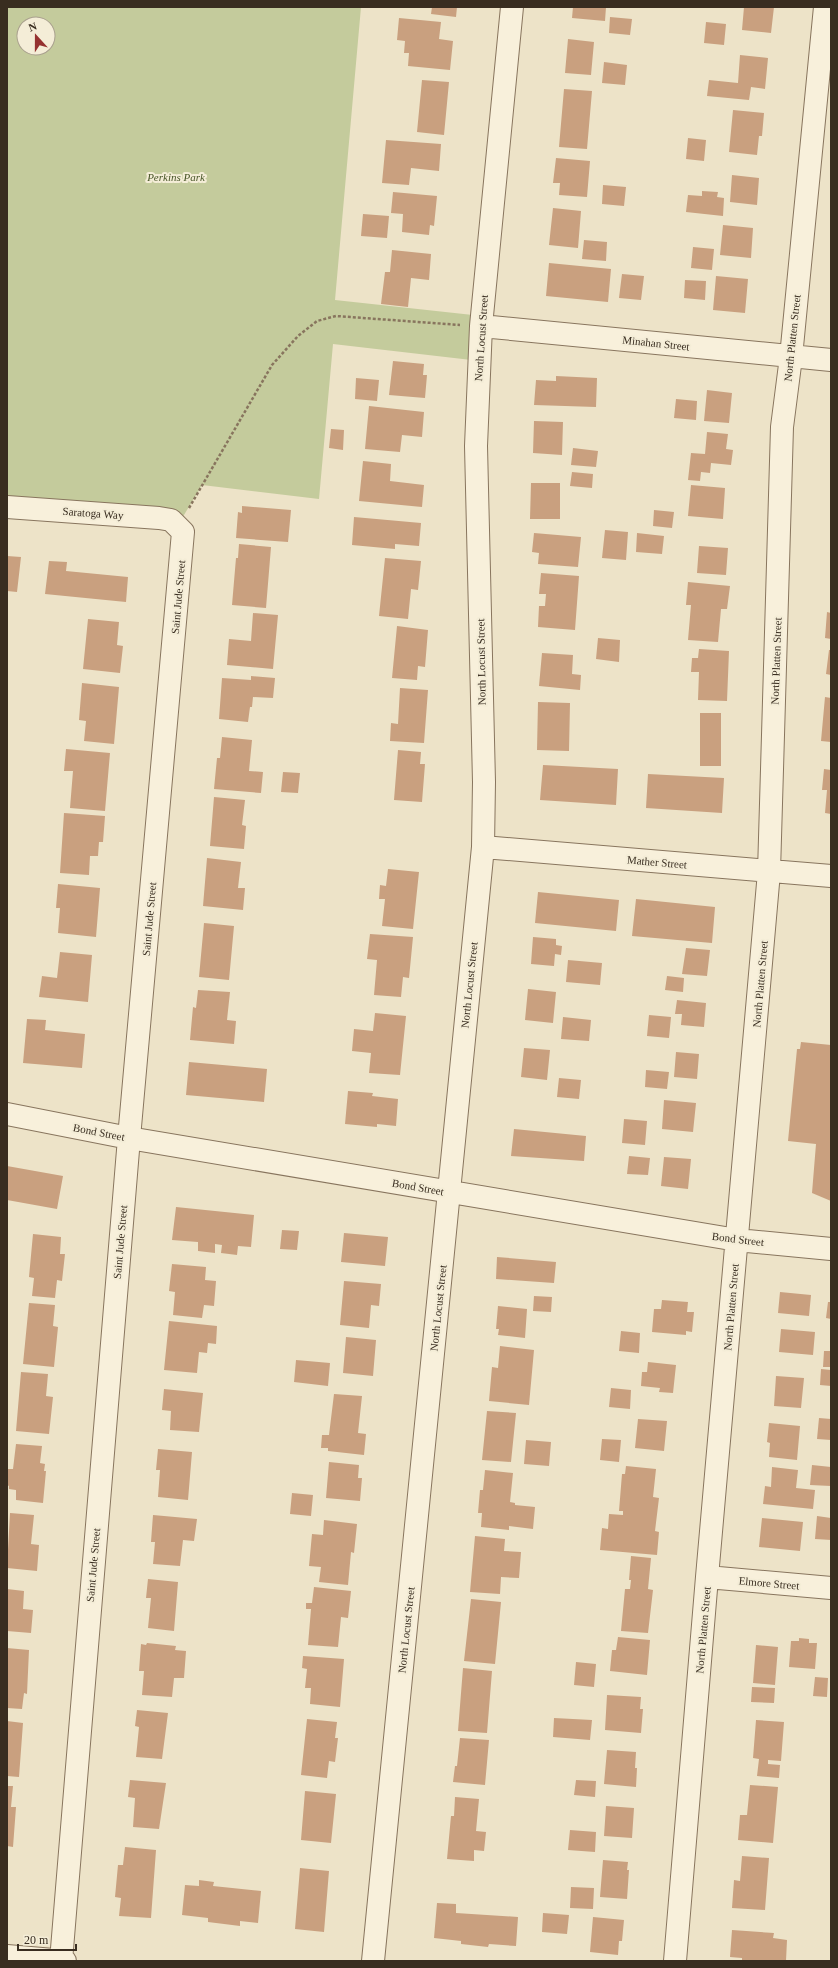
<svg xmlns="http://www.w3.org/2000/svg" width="838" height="1968" font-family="Georgia,serif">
<rect width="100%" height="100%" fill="#ede3c8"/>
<path fill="#c4cb9c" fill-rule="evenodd" d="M7,7h354l-26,293 147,16 -2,45 -147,-17 -14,155 -117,-14 -24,40 -171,-16zM24,24h24v24h-24z"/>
<path fill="#c9a07f" d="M432,7h25l-1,10 -25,-3z
M573,7h33l-1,14 -33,-3z
M744,7h30l-3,26 -29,-3z
M610,17l22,2 -2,16 -21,-2z
M399,18l42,4 -2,17 14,2 -3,29 -42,-4 1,-13h-5l1,-12 -8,-1z
M706,22l20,2 -2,21 -20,-2z
M568,39l26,3 -3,33 -26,-2z
M740,55l28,3 -3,31 -14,-2 -2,13 -42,-4 2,-16 29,3z
M604,62l23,3 -2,20 -23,-2z
M422,80l27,2 -5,53 -27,-3z
M564,89l28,2 -5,58 -28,-2z
M733,110l31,3 -2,23h-3l-2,19 -28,-3z
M688,138l18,2 -2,21 -18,-2z
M386,140l55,4 -2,27 -28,-3 -2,17 -27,-2z
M556,158l34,3 -3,36 -28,-2 1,-12h-7z
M732,175l27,3 -2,27 -27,-3z
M603,185l23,2 -2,19 -22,-2z
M702,191l16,1 -1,5 7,1 -1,18 -37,-4 2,-17 14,1z
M393,192l44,4 -3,30 -4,-1 -1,10 -27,-3 1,-18 -12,-1z
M553,208l28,3 -3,37 -29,-3z
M363,214l26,2 -2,22 -26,-2z
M723,225l30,3 -2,30 -31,-3z
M584,240l23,2 -1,19 -24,-2z
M693,247l21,2 -2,21 -21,-2z
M392,250l39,4 -2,26 -18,-2 -3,29 -27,-3 4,-32h5z
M549,263l62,6 -3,33 -62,-6z
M622,274l22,2 -3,24 -22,-2z
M716,276l32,3 -3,34 -32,-3z
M685,280l21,1 -1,19 -21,-2z
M393,361l31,3 -1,11h4l-2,23 -36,-3z
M556,376l41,2 -1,29 -62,-2 2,-25 20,1z
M356,378l23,2 -2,21 -22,-2z
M707,390l25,3 -3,30 -25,-2z
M676,399l21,2 -1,19 -22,-2z
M369,406l55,6 -2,25 -20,-2 -2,17 -35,-3z
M534,421l29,1 -1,33 -29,-2z
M331,429l13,1 -1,20 -14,-2z
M707,432l21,2 -2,15 7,1 -2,15 -20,-2 -1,10 -9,-1 -1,9 -12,-1 3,-27 14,1z
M573,448l25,3 -2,16 -25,-2z
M363,461l28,3 -1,17 34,4 -2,22 -63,-6z
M572,472l21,2 -1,14 -22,-2z
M531,483h29v36h-30z
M691,485l34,3 -2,31 -35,-3z
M242,506l49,4 -3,32 -52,-4 2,-26 4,1z
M654,510l20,2 -2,16 -19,-2z
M354,517l67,6 -2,23 -24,-2v5l-43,-4z
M605,530l23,2 -2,28 -24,-2z
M534,533l47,4 -3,30 -40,-3 1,-11 -7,-1z
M637,533l27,3 -2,18 -26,-2z
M239,544l32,3 -5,61 -34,-3 4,-47h2z
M699,546l29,2 -2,27 -29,-2z
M7,556l14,1 -4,35 -10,-1z
M385,558l36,3 -3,29 -7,-1 -3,30 -29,-3z
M49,561l18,1 -1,9 62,6 -2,25 -81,-8z
M541,573l38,3 -4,54 -37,-3 1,-21h6l1,-12h-7z
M688,582l42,4 -3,23h-6l-3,33 -30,-2 3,-35h-5z
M827,612l4,1v26l-6,-1z
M253,613l25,2 -5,54 -46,-4 2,-26 22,2z
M88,619l31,3 -2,23 6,1 -3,27 -37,-4z
M397,626l31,4 -3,37 -7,-1 -1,14 -25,-2z
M598,638l22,2 -1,22 -23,-3z
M699,649l30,2 -2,50 -29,-1 1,-28h-8l1,-14h6z
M829,650h2v25l-5,-1z
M542,653l31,2 -1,19 9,1 -1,15 -41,-4z
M251,676l24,2 -2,20 -20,-1 -1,10h-2l-2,15 -29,-3 3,-41 29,2z
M82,683l37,4 -5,57 -30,-3 2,-20 -7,-1z
M400,688l28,2 -4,53 -34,-2 1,-18 7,1z
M825,697l6,1v44l-10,-1z
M538,702l32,1 -1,48 -32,-1z
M700,713h21v53h-21z
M222,737l30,3 -3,31 14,1 -2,21 -47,-4 3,-31h3z
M66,749l44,4 -5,58 -35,-3 3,-37h-9z
M398,750l23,2 -1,12h5l-3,38 -28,-2z
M543,765l75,4 -2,36 -76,-5z
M824,769l7,1v44l-6,-1 2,-23h-5z
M283,772l17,1 -2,20 -17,-1z
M648,774l76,4 -2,35 -76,-5z
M214,797l31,3 -3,25 4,1 -2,23 -34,-3z
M64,813l41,3 -2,26h-4l-1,14h-8l-1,19 -29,-2z
M207,858l34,4 -3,26h7l-2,22 -40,-4z
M388,869l31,3 -6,57 -31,-3 3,-27h-6l1,-14 6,1z
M58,884l42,4 -4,49 -38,-4 2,-25h-4z
M538,892l81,8 -3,31 -81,-8z
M636,899l79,8 -3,36 -80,-7z
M204,923l30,3 -5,54 -30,-3z
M370,934l43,3 -4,41 -6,-1 -2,20 -27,-2 3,-35 -10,-1z
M533,937l23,2v6l6,1 -1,9 -6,-1 -1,12 -23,-2z
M686,948l24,2 -3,26 -25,-2z
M60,952l32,3 -4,47 -49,-5 3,-21 15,2z
M568,960l34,3 -2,22 -34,-3z
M667,976l17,2 -1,14 -18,-2z
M528,989l28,3 -3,31 -28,-3z
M198,990l32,2 -3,28 9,1 -2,23 -44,-4 3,-33 3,1z
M677,1000l29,3 -2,24 -23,-2 1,-11h-7z
M375,1013l31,3 -6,59 -31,-2 2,-20 -19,-2 2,-22 19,2z
M649,1015l22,2 -2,21 -22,-2z
M563,1017l28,3 -2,21 -28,-2z
M27,1019l19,1 -1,10 40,4 -3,34 -59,-5z
M801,1042l30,3v156l-19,-8 4,-49 -28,-3 9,-92h3z
M524,1048l26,2 -3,30 -26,-3z
M676,1052l23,2 -2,25 -23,-2z
M189,1062l78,7 -3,33 -78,-7z
M646,1070l23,2 -2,17 -22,-2z
M559,1078l22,2 -2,19 -22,-2z
M348,1091l25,2 -1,3 26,3 -2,27 -19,-2v3l-32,-3z
M664,1100l32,3 -3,29 -31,-3z
M624,1119l23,2 -2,24 -23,-2z
M514,1129l72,7 -2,25 -73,-5z
M629,1156l21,2 -2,17 -21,-1z
M664,1157l27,2 -3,30 -27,-3z
M7,1166l56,10 -6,33 -50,-9z
M176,1207l78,8 -3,32 -13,-1 -1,9 -16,-2 1,-8 -7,-1v9l-17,-2v-9l-26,-2z
M282,1230l17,1 -2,19 -17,-1z
M344,1233l44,4 -3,29 -44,-4z
M33,1234l28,3 -1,17h5l-3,27 -5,-1 -2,18 -23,-2 2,-18 -5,-1z
M497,1257l59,5 -2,21 -58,-4z
M172,1264l34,3 -1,13 11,1 -2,25 -10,-1 -2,13 -29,-3 2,-23 -6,-1z
M344,1281l37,3 -2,22 -8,-1 -2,23 -29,-3z
M780,1292l31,3 -2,21 -31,-3z
M534,1296l18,1 -1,15 -18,-1z
M662,1300l26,2 -1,10h7l-2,20 -6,-1v4l-34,-3 2,-23h7z
M828,1302h3v17l-5,-1z
M29,1303l26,2 -2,21 5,1 -4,40 -31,-3z
M498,1306l29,3 -2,29 -27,-3 1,-6h-3z
M169,1321l48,5 -1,18 -8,-1 -1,10 -8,-1 -2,21 -33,-3z
M781,1329l34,3 -2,23 -34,-3z
M621,1331l19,2 -1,20 -20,-2z
M346,1337l30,3 -3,36 -30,-3z
M500,1346l34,4 -5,55 -40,-4 3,-34 6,1z
M824,1351h7v16h-8z
M296,1360l34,3 -2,23 -34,-4z
M648,1362l28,3 -3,28 -14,-1 1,-4 -19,-2 1,-14h5z
M821,1369l10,1v16l-11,-1z
M21,1372l27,2 -2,22 7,1 -4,37 -33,-3z
M776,1376l28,2 -3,30 -27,-2z
M611,1388l20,2 -1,19 -21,-2z
M164,1389l39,4 -4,39 -29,-2 1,-19 -9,-1z
M334,1394l28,2 -4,37 8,1 -2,21 -36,-4v-3h-7l1,-13h7z
M487,1411l29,2 -5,49 -29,-2z
M819,1418l12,1v21l-14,-1z
M638,1419l29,2 -3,30 -29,-3z
M769,1423l31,3 -3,34 -28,-3 1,-14 -3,-1z
M602,1439l19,1 -2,22 -19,-2z
M526,1440l25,2 -2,24 -25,-2z
M16,1444l26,2 -2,17 5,1 -1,7h2l-3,32 -27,-3v-10l-7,-1v-3l-2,-1v-16h6z
M158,1449l34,3 -4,48 -30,-3 2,-27h-4z
M329,1462l30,3 -1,13h4l-2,23 -34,-3z
M812,1465l19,2v19l-21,-1z
M626,1466l30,3 -3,28 6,1 -4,33 4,1 -2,23 -57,-5 2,-22 6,1 1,-15 14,1v-4h-4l3,-37h3z
M772,1467l26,3 -2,18 19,2 -2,19 -50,-5 2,-18 6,1z
M485,1470l28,3 -3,29 5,1v2l20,2 -2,22 -24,-3v4l-28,-3 1,-14h-4l2,-23h3z
M292,1493l21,2 -2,21 -21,-2z
M10,1513l24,2 -3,29 8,1 -2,26 -30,-3z
M153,1515l44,4 -3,22 -11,-1 -3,26 -27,-2 2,-22h-4z
M817,1516l14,2v22l-16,-1z
M762,1518l41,4 -3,29 -41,-4z
M324,1520l33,4 -3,29 -3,-1 -3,33 -29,-3 2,-15 -12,-1 3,-32 11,1z
M475,1536l30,3 -1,12 17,1 -2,26 -18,-1 -1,17 -30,-2z
M631,1556l20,2 -3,31 5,1 -5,43 -27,-2 4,-42h5l1,-9h-2z
M148,1579l30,3 -4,49 -26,-3 3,-30h-5z
M314,1587l37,4 -3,27 -7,-1 -3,30 -30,-2 3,-36h-5v-6h6z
M7,1589l17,2 -1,18 10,1 -2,23 -24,-2z
M471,1599l30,3 -6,62 -31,-3z
M618,1637l32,3 -3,35 -37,-4 2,-21h4z
M799,1638l10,1v4h8l-2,26 -26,-2 2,-26h8z
M147,1643l29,3 -1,4 11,1 -2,27h-10l-2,19 -30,-2 2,-24h-5l2,-27 5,1z
M756,1645l22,2 -3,38 -22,-2z
M7,1648l22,2 -2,44 -3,-1 -2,16 -15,-1z
M303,1656l41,3 -4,48 -30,-3 1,-16h-6l2,-19 -5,-1z
M576,1662l20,2 -2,23 -20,-2z
M463,1668l29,3 -5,62 -29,-2z
M815,1677l13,1 -1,19 -14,-1z
M752,1687l23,1 -1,15 -23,-1z
M607,1695l34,2 -1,12h3l-2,24 -36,-3z
M137,1710l31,3 -6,46 -26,-2 3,-30 -4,-1z
M554,1718l38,2 -2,20 -37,-3z
M307,1719l30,3 -2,16h3l-3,24 -6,-1 -2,17 -26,-3z
M756,1720l28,2 -3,39 -13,-1v4l12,1 -1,13 -22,-2 2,-17 -6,-1z
M7,1721l16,2 -4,54 -12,-1z
M460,1738l29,2 -4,45 -32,-3 2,-16h2z
M607,1750l29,2 -1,16h2l-1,19 -32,-3z
M130,1780l36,3 -7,46 -26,-2 2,-29 -7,-1z
M576,1780l20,1 -1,16 -21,-2z
M750,1785l28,2 -5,56 -35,-3 2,-25h7z
M7,1786h6l-2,21h5l-3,40 -6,-1z
M305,1791l31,3 -5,49 -30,-3z
M455,1797l24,2 -3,32 10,1 -2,19 -10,-1v11l-27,-2 4,-43h3z
M606,1806l28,2 -2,30 -28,-2z
M570,1830l26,2 -1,20 -27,-2z
M125,1847l31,3 -5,68 -32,-2 2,-18 -6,-1 3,-32h5z
M742,1856l27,2 -4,52 -33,-2 2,-28 6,1z
M603,1860l25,2 -1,8h2l-2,29 -27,-2z
M300,1868l29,3 -5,61 -29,-3z
M199,1880l15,2 -1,4 48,5 -3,32 -18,-2v5l-32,-4v-4l-26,-3 3,-30 14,1z
M571,1887l23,1 -1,21 -23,-1z
M437,1903l19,1v9l62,4 -2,29 -27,-2 -1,3 -27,-3v-3l-27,-3z
M543,1913l26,2 -2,19 -25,-2z
M593,1917l31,3 -2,21h-3l-1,14 -28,-3z
M732,1930l42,3 -1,5 14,2 -1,21h-44v-3l-12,-1z"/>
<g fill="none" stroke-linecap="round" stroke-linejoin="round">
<defs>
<path id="minor" d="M481,326l350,34
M7,507l152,11 12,2 12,12 -54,606 -68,823
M483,847l348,29
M7,1114l122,24 608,102 94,9
M707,1577l124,11
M7,1956l58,5
M373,1961l110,-1114 1,-65 -8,-336 5,-120 31,-319
M675,1961l32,-384 62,-705 13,-445 9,-70 34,-350"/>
</defs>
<use href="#minor" stroke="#88755e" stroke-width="24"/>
<path stroke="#88755e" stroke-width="2.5" stroke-dasharray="3 2" stroke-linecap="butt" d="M189,508l83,-143 26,-29 19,-15 19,-5 124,9"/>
<use href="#minor" stroke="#f8f0db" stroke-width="22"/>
</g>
<g text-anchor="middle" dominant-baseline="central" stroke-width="4" stroke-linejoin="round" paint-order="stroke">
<g font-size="11" font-style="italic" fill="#485528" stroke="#f4edd7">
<text x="176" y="177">Perkins Park</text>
</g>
<g font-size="11" fill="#392d20" stroke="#f4edd7">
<text transform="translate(481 338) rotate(-86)">North Locust Street</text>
<text transform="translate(792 338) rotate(-84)">North Platten Street</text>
<text transform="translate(656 343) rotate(6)">Minahan Street</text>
<text transform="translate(93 513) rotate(4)">Saratoga Way</text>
<text transform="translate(178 597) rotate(-85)">Saint Jude Street</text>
<text transform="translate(776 661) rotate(-88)">North Platten Street</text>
<text transform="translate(481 662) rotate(-91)">North Locust Street</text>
<text transform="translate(657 862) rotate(5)">Mather Street</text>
<text transform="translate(149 919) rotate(-85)">Saint Jude Street</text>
<text transform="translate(760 984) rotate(-85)">North Platten Street</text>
<text transform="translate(469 985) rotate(-84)">North Locust Street</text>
<text transform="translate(99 1132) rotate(11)">Bond Street</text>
<text transform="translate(418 1187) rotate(10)">Bond Street</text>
<text transform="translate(738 1239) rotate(7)">Bond Street</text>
<text transform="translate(120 1242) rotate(-85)">Saint Jude Street</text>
<text transform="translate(731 1307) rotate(-85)">North Platten Street</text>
<text transform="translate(438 1308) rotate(-84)">North Locust Street</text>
<text transform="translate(93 1565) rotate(-85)">Saint Jude Street</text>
<text transform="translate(769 1583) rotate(5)">Elmore Street</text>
<text transform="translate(406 1630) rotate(-84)">North Locust Street</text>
<text transform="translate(703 1630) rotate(-85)">North Platten Street</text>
</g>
</g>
<rect width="838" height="1968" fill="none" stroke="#392d20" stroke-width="16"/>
<g transform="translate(36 36) rotate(339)"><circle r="19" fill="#f4edd7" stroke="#a9a08e"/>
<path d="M0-3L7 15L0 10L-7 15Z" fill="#953230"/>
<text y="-6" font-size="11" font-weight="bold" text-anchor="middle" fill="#392d20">N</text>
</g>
<path d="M18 1944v6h58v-6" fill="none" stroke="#392d20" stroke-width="2"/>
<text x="24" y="1944" font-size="12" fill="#392d20" stroke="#f4edd7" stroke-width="3" paint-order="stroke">20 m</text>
</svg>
